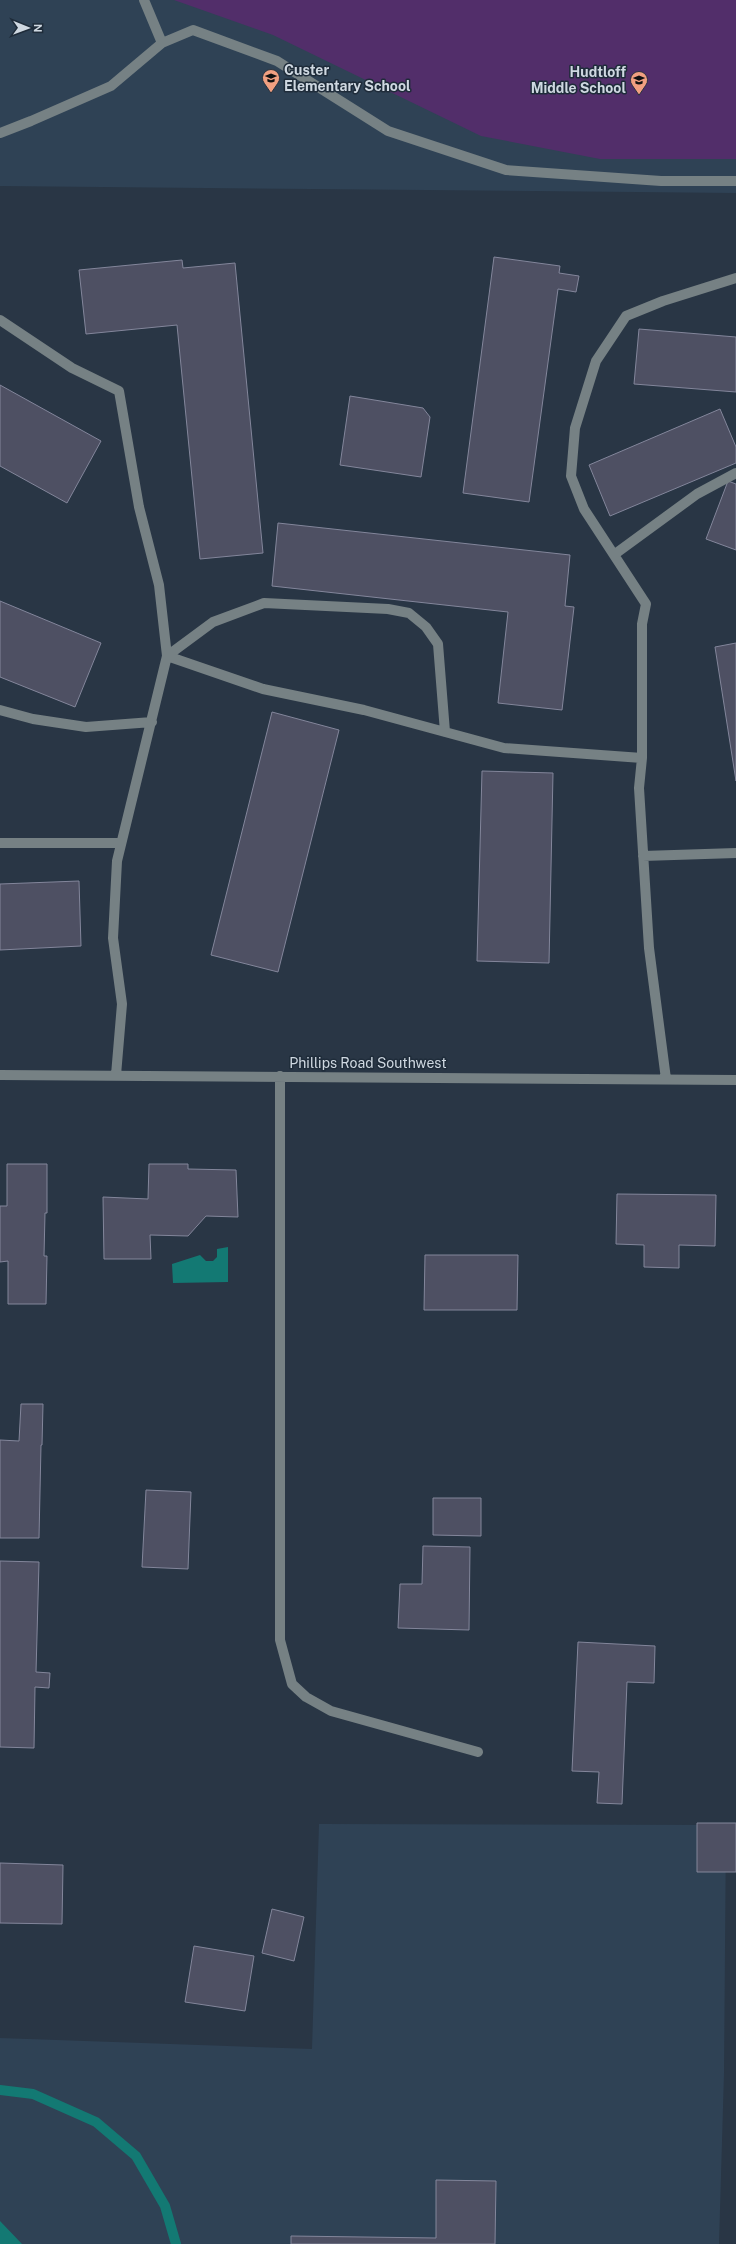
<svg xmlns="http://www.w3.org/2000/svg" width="736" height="2244" font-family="'Public Sans',sans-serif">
<rect width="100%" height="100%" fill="#293645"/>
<path fill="#2f4255" d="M0,0h736v193l-736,-7z
M319,1824l407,1 -2,248 -5,171h-719v-206l312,11z"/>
<path fill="#522e6a" d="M174,0h562v159h-136l-119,-23 -208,-101z"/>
<path fill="#137973" d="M228,1247v35l-55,1 -1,-19 28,-9 6,6h7l4,-4v-8z
M0,2221l22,23h-22z"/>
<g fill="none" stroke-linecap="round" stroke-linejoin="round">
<path stroke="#137973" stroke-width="10" d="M0,2090l33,4 63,28 40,34 29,50 11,38"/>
</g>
<path fill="#4e5063" stroke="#83869b" d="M494,257l66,9 -1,7 20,3 -3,16 -18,-3 -29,213 -66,-9z
M182,260l1,8 52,-5 28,290 -63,6 -23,-234 -91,9 -7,-64z
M639,329l97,8v55l-102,-8z
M0,385l101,56 -34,62 -67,-37z
M350,396l73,12 7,9 -9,60 -81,-12z
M720,409l16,38v16l-126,53 -21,-51z
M728,481l8,3v66l-30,-11z
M278,523l292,32 -5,51 9,1 -12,103 -64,-7 10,-91 -236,-26z
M0,601l101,42 -26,64 -75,-30z
M736,643v138l-21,-134z
M272,712l67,18 -61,242 -67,-17z
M482,771l71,2 -4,190 -72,-2z
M79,881l2,65 -81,4v-66z
M7,1164h40v49h-2l-1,43h3l-1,48h-38v-43l-8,1v-56h7z
M149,1164h39v5l48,1 2,47 -32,-1 -18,20 -38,-1 1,24h-47l-1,-62 45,2z
M617,1194l99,1 -1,51 -36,-1v23l-35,-1v-22l-28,-1z
M425,1255h93l-1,55h-93z
M21,1404h22l-1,41h-1l-2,93h-39v-98l19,1z
M146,1490l45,2 -3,77 -46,-2z
M433,1498h48v38l-48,-1z
M423,1546l47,1 -1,83 -71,-2 2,-44h22z
M0,1561l39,1 -3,110 14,1 -1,15 -14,-1 -1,61 -34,-1z
M578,1642l77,4 -1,37 -27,-1 -5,122 -25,-1 2,-31 -27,-1z
M697,1823h39v49h-39z
M0,1863l63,2 -1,59 -62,-1z
M272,1909l32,8 -10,44 -32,-8z
M194,1946l60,10 -9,55 -60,-9z
M436,2180l60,1 -1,63h-204v-8l145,2z"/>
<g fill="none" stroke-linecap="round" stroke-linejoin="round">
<path stroke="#768184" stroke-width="10" d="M144,0l18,43
M0,133l31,-12 80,-35 51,-43 31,-13 84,31 111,70 118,39 155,11h75
M0,320l72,48 47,23 20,116 20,78 8,71 -50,205 -4,77 9,66 -6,71
M615,554l82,-60 39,-21
M167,656l96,33 101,21 140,38 138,10
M167,656l46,-34 51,-19 124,6 21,4 17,14 12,17 7,88
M0,710l33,9 53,8 66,-5
M0,843h121
M643,856l93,-3
M0,1075l736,5
M280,1076v564l12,44 14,13 25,14 147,41
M666,1079l-17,-131 -10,-160 3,-30v-134l4,-20 -62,-95 -13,-33 4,-48 21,-67 30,-45 37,-15 73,-23"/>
</g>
<defs>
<symbol id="school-pin" viewBox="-11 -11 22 30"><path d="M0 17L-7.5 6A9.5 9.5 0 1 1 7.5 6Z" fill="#f2a081" stroke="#1f2c3a"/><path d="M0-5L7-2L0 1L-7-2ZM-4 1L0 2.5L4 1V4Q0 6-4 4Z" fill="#111"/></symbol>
</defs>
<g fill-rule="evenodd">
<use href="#school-pin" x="261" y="68" width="20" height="27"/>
<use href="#school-pin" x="629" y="70" width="20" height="27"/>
</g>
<g text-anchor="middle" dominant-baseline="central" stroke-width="3" stroke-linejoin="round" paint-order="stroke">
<g font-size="14" font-weight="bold" fill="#cfd8e1" stroke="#1f2c3a" text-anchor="start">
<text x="284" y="70">Custer<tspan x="284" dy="16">Elementary School</tspan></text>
<text x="626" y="72" text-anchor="end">Hudtloff<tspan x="626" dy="16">Middle School</tspan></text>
</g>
<g font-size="14" fill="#cfd8e1" stroke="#1f2c3a">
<text x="368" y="1063">Phillips Road Southwest</text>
</g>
</g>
<g transform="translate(28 28) rotate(91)" stroke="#1f2c3a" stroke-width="3" paint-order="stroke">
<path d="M0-3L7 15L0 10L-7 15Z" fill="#cfd8e1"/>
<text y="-6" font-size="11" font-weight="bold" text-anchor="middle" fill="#cfd8e1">N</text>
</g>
</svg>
